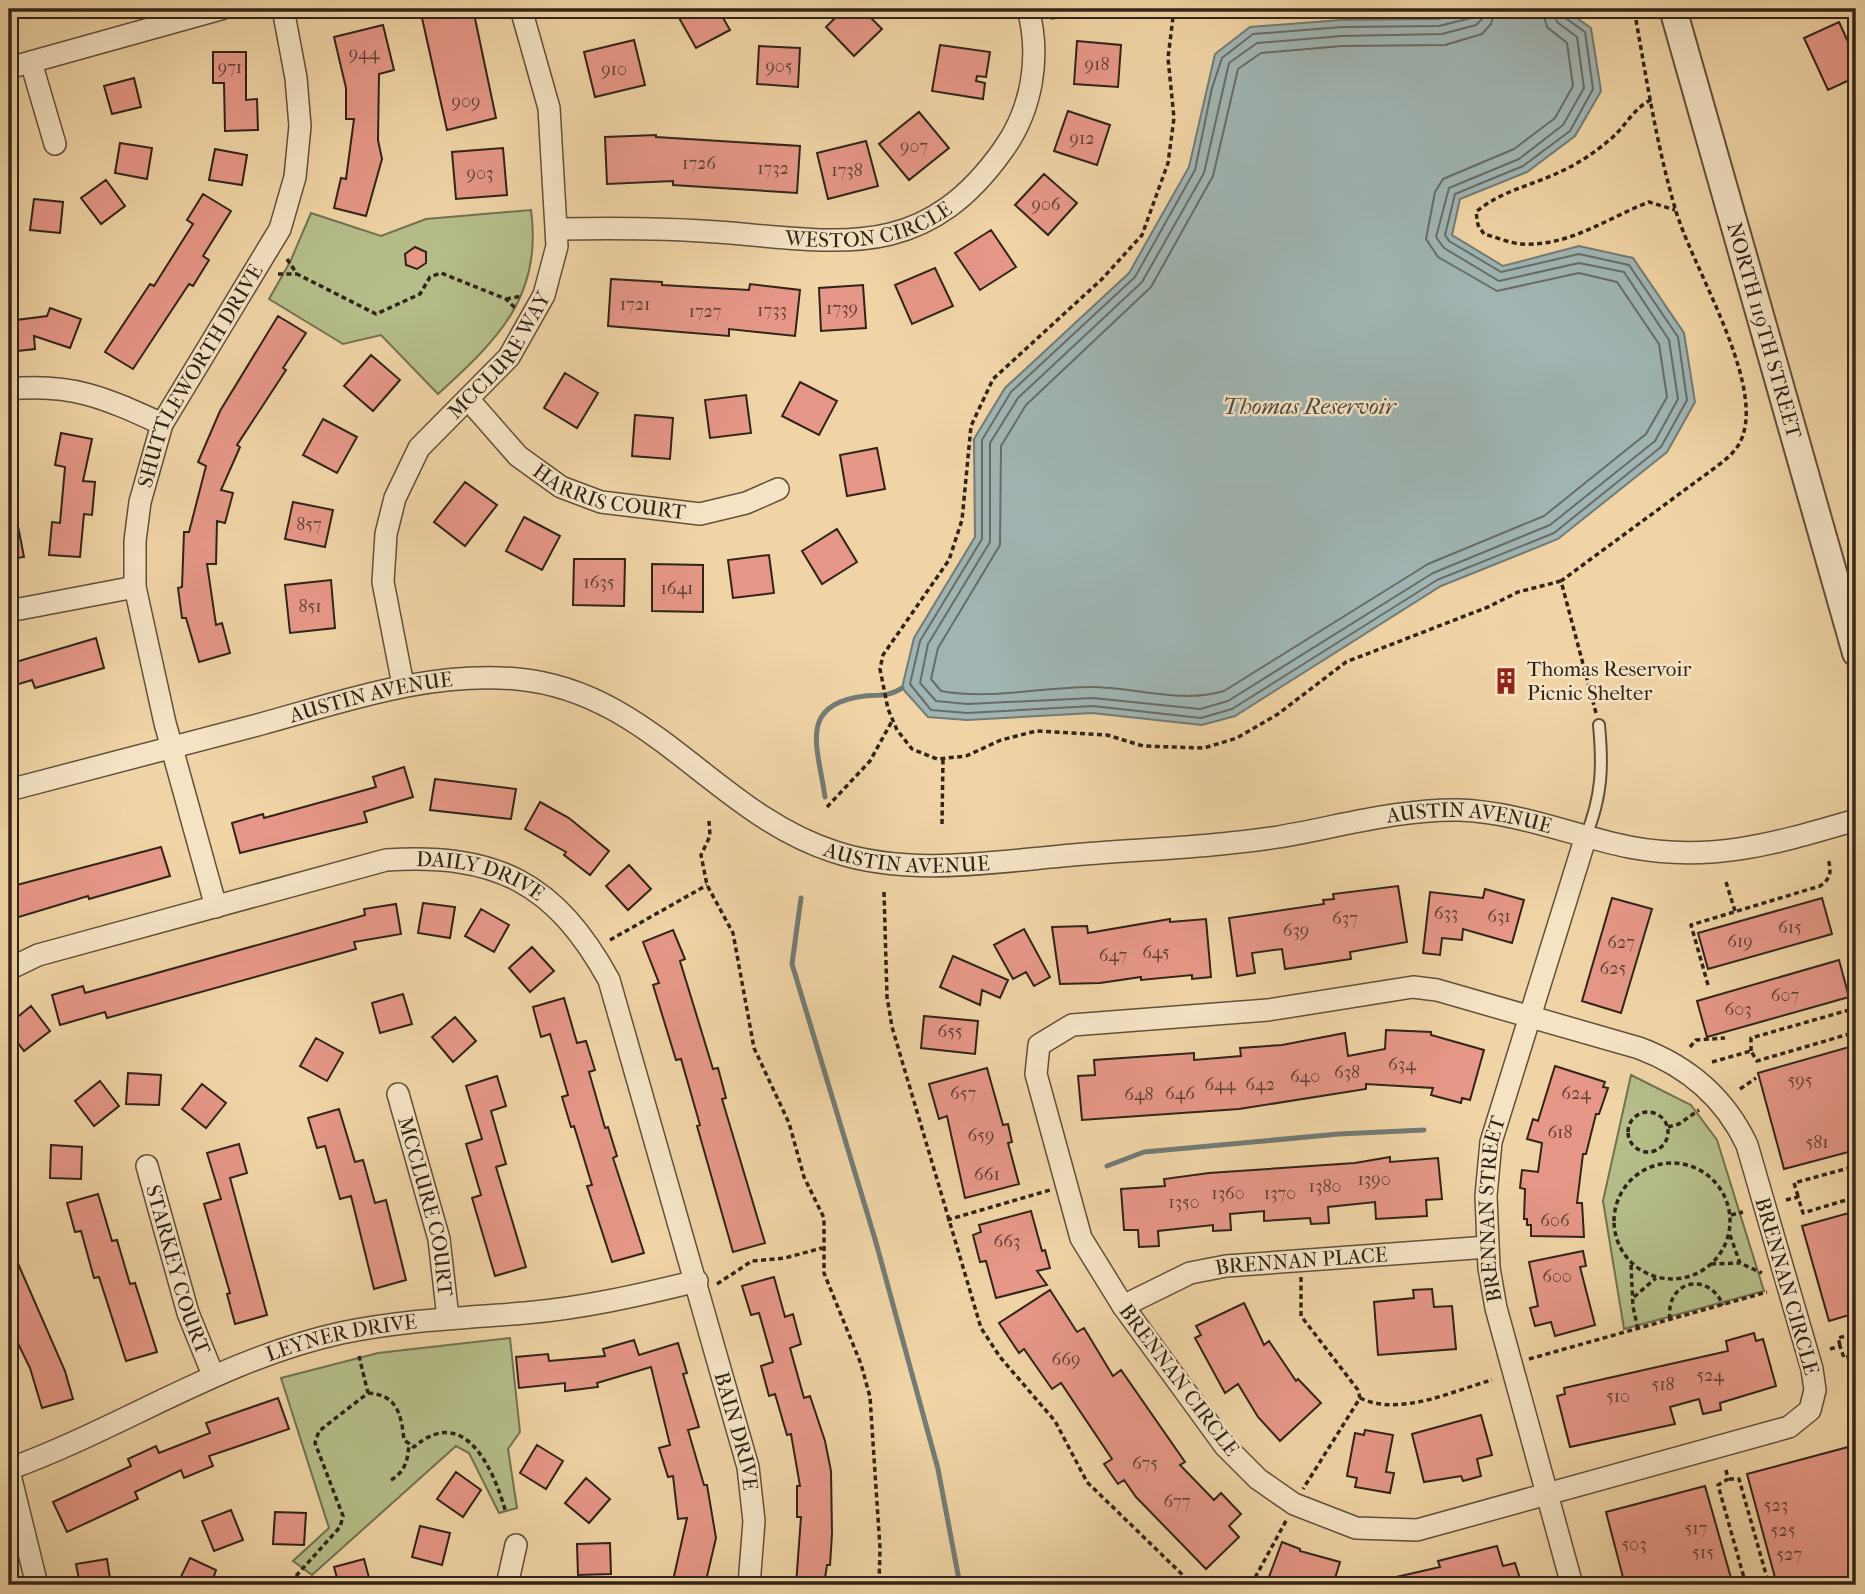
<svg xmlns="http://www.w3.org/2000/svg" width="1865" height="1594" font-family="'IM FELL French Canon',serif">
<rect width="100%" height="100%" fill="#f0d4a5"/>
<filter id="stains"><feTurbulence type="fractalNoise" baseFrequency=".00286" numOctaves="4"/><feColorMatrix values="0 0 0 0 .2 0 0 0 0 .09 0 0 0 0 .02 0 0 0 .5 -.17"/></filter>
<radialGradient id="worn" r=".72"><stop offset=".6" stop-color="#630" stop-opacity="0"/><stop offset="1" stop-color="#630" stop-opacity=".3"/></radialGradient>
<path fill="#b5be8a" stroke="#727152" stroke-width="2" d="M531,210c12,87 -34,130 -93,184l-57,-59 -38,9 -74,-45 21,-37 21,-49 70,23 45,-17z
M1631,1075l60,30 26,35 47,151 -140,38 -21,-128z
M510,1338l10,94 -12,17 9,59 -18,5 -30,-60 -13,-7 -144,129 -19,-14 36,-33 -48,-150 97,-25z"/>
<path fill="#a0b5b3" stroke="#737b75" stroke-width="2" d="M1482,9h82l27,19 10,63 -26,45 -48,36 -67,27 -8,36 51,31 76,-20 54,12 51,75 11,69 -28,50 -109,87 -117,47 -206,130 -33,9 -110,-12 -125,7 -39,-3 -26,-29 12,-50 61,-101 -1,-98 31,-51 124,-115 60,-106 26,-113 35,-27 91,-7 97,-1z"/>
<g fill="none" stroke-linecap="round" stroke-linejoin="round">
<path stroke="#686c66" stroke-width="2" d="M1475,9l-4,9 -32,8 -97,1 -89,7 -31,24 -10,30 -17,82 -60,107 -124,115 -29,48v99l-62,102 -10,43 21,26 36,3 126,-7 108,12 31,-9 205,-129 117,-47 107,-86 26,-47 -9,-63 -49,-72 -50,-11 -78,18 -52,-31 -4,-6 10,-41 68,-28 47,-35 23,-42 -8,-57 -21,-15 -3,-8
M1484,9l-1,9 -7,7 -34,9 -100,2 -85,7 -28,20 -25,110 -62,109 -124,116 -28,45v99l-62,102 -8,39 16,18 31,3 126,-6 107,11 28,-8 205,-128 117,-48 105,-84 23,-42 -9,-59 -45,-68 -45,-9 -80,18 -55,-33 -8,-11 13,-49 70,-29 44,-34 21,-37 -7,-51 -20,-15 -4,-13
M1495,9l-4,15 -9,10 -37,11 -103,1 -81,7 -23,16 -25,107 -62,111 -125,118 -25,41 -1,99 -62,103 -7,31 10,12c48,9 101,-4 150,-4 45,0 89,17 133,4l204,-127 116,-48 102,-82 21,-37 -8,-53 -42,-62 -38,-9 -82,18 -59,-34 -12,-18 9,-47 8,-13 71,-30 41,-31 18,-32 -6,-43 -20,-16 -5,-18"/>
<path stroke="#737b75" stroke-width="5" d="M825,797c-7,-50 -28,-93 40,-101 14,-1 26,0 37,-8
M801,898l-9,66 83,275 63,230 22,116
M1107,1166l37,-14 195,-18 85,-4"/>
</g>
<path fill="#e69787" stroke="#302419" stroke-width="2" d="M458,9h15l23,109 -49,12 -25,-112z
M674,9h44l12,21 -34,18z
M844,9h18l20,20 -28,27 -28,-29z
M1839,22l10,22 7,1v32l-28,13 -24,-52z
M383,25l11,45 -15,4 -1,66 4,19 -16,57 -32,-8 7,-30 5,1 8,-60h-8v-31l-12,-51z
M634,40l11,45 -50,12 -11,-45z
M1077,41l44,4 -3,42 -44,-3z
M940,45l50,7 -4,25 -9,-1 -1,5 9,2 -2,16 -51,-8z
M759,46l41,2 -2,39 -41,-3z
M213,52h33v48l11,-1 1,31 -33,1 -1,-48h-11z
M134,78l7,29 -29,7 -8,-28z
M1068,111l42,14 -13,40 -43,-14z
M919,112l30,36 -40,32 -30,-36z
M656,135v2l144,9 -3,47 -124,-8v-4l-66,3 -2,-47z
M866,141l12,45 -50,13 -11,-46z
M120,143l32,5 -5,31 -32,-6z
M503,148l4,47 -51,4 -4,-47z
M215,149l32,6 -5,30 -33,-5z
M1044,174l33,29 -29,32 -33,-30z
M106,180l19,26 -24,18 -20,-26z
M203,194l28,17 -28,45 6,4 -16,26 -4,-2 -56,85 -28,-17 45,-68 4,2 39,-62 -6,-4z
M34,199l29,3 -3,31 -30,-3z
M991,230l25,37 -36,23 -25,-37z
M415,247l11,5v11l-9,6 -11,-4 -1,-11z
M935,268l18,38 -41,18 -17,-39z
M611,279l51,3v3l87,5 1,-6 50,6 -5,46 -66,-7v7l-121,-10z
M863,285l3,43 -45,3 -2,-43z
M50,308l31,11 -11,29 -36,-12 1,13 -26,3v-31l38,-5z
M278,316l28,17 -23,35 3,2 -49,75 3,2 -19,43 12,3 -8,30 -8,-2 -1,43h-9l9,61 6,-2 8,30 -31,9 -13,-44h-4l-4,-30 4,-1 2,-55h5l17,-66 -8,-4 22,-51z
M371,355l29,25 -27,31 -29,-25z
M565,373l33,20 -21,35 -33,-20z
M800,382l37,19 -18,34 -37,-19z
M746,395l5,38 -41,5 -5,-38z
M635,415l38,3 -3,41 -38,-3z
M323,419l34,18 -20,36 -34,-18z
M61,433l31,6 -9,42 12,1 -3,33 -8,-1 -4,43 -31,-2 3,-33 8,1 5,-56 -10,-2z
M877,448l8,41 -38,7 -7,-41z
M465,482l32,23 -32,41 -31,-24z
M293,502l40,8 -8,37 -40,-8z
M16,516l8,41 -15,2v-42z
M524,517l36,19 -18,34 -36,-19z
M837,529l20,33 -35,22 -20,-33z
M769,555l5,38 -41,5 -5,-38z
M574,559h51l-1,47 -51,-1z
M652,564l51,1v47l-51,-1z
M331,580l4,48 -45,5 -5,-48z
M96,638l8,30 -69,20 -3,-8 -23,7v-23z
M1509,671l7,7 -3,10 -10,3 -7,-8 2,-9z
M404,767l9,30 -49,15 3,10 -127,31 -8,-30 31,-9 1,4 112,-31 -3,-10z
M435,779l81,10 -5,30 -81,-9z
M540,802l29,16 40,33 -19,24 -26,-20 2,-3 -41,-23z
M161,847l9,29 -81,23 -1,-3 -79,24v-33z
M629,865l22,24 -23,21 -22,-24z
M1398,886l9,56 -57,10 1,7 -66,10 -3,-20 -30,4 3,20 -18,3 -8,-58 95,-14 -1,-4 11,-1 -1,-5z
M1485,889l39,11 -12,43 -49,-14 -1,11 -20,-2 -2,17 -17,-2 7,-61 53,6z
M1612,898l40,11 -31,104 -39,-12z
M1822,898l10,36 -124,35 -10,-36z
M423,903l32,4 -5,31 -32,-5z
M396,904l5,30 -47,8 2,7 -249,69 -2,-6 -45,13 -8,-30 31,-9 2,7 280,-78 -1,-6z
M481,909l28,16 -15,27 -29,-16z
M1170,919v3l36,-3 5,58 -19,2v-4l-51,5v-3l-41,6 -40,1 -8,-57 35,-1 1,7z
M1024,929l26,48 -16,9 -8,-14 -13,7 -19,-34z
M673,930l12,29 -5,2 33,108 5,-1 8,30 -4,1 43,144 -32,9 -36,-126 3,-1 -19,-66 -5,1 -23,-75 6,-2 -16,-41z
M532,947l22,24 -24,21 -21,-24z
M953,956l55,24 -8,18 -18,-8 -2,15 -40,-18z
M1839,960l10,37 -142,40 -10,-36z
M403,994l9,30 -32,9 -8,-30z
M564,998l13,45 9,-2 9,29 -6,2 16,56 3,-1 9,29 -4,2 31,95 -32,9 -25,-76 5,-1 -18,-59 -3,1 -9,-30 6,-2 -18,-61 -9,3 -8,-30z
M31,1006l19,25 -26,20 -15,-20v-7z
M924,1016l54,5 -3,33 -54,-6z
M455,1017l21,24 -23,21 -21,-25z
M1386,1030l45,2v3l53,15 -14,50 -8,-2 -1,5 -30,-8 2,-7 -67,-4v5l-127,20 -157,11 -4,-44 17,-1 -1,-15 100,-7v7l47,-4 -1,-8 42,-3 63,-12 3,23 37,-7z
M316,1038l27,15 -16,28 -27,-15z
M1856,1045v105l-72,19 -26,-96z
M1555,1066l50,16 -2,5 5,1 -9,26h-3l-10,40h-3l-6,49h5l2,34 -53,-1v-11h-4v-6h-3l1,-30 -5,-1 2,-18 16,2 4,-29 -15,-4 6,-20 5,2z
M987,1068l16,57 5,-1 4,18 -4,1 11,41 -54,14 -18,-82 -8,3 -10,-35z
M128,1073l33,2 -2,30 -33,-1z
M497,1076l9,30 -15,5 15,53 -10,3 30,100 -31,9 -23,-78 9,-3 -15,-51 16,-5 -16,-53z
M100,1081l19,25 -25,20 -19,-25z
M202,1084l24,19 -20,25 -24,-19z
M339,1109l16,53 8,-2 12,43 11,-3 20,80 -32,9 -23,-93 -11,3 -15,-53 -8,2 -9,-30z
M239,1144l8,29 -17,5 37,137 -32,9 -8,-30 3,-1 -26,-89 17,-5 -14,-46z
M51,1145l31,2 -1,32 -31,-1z
M1390,1157v5l48,-4 4,41 -16,1 1,16 -51,3 -1,-17 -47,5 1,16 -18,1 -1,-6 -46,3v-10l-34,3 1,16 -18,1v-6l-55,6 1,15 -20,1 -1,-17h-14l-3,-41 44,-3 -1,-7 45,-6 146,-10z
M98,1194l14,47 5,-1 13,44 5,-1 22,69 -31,9 -27,-84 -5,1 -13,-47 -6,1 -8,-29z
M1031,1211l11,40 3,-1 5,18 -13,3 10,14 -51,13 -10,-37 -6,1 -7,-27 8,-3 -2,-7z
M1856,1211v102l-27,8 -27,-95z
M9,1243l56,128 8,28 -31,9 -12,-40 -21,-43z
M1583,1251l3,15 -6,1 15,58 -40,11 -4,-14 -16,4 -5,-18 8,-2 -9,-44z
M774,1277l11,40 8,-3 8,30 -11,4 14,50 6,-2 15,45 6,30 1,63 -2,31h-3l-3,20h-28l5,-68h-4v-31h3l-9,-52 -4,1 -12,-41 -6,2 -8,-30 12,-4 -14,-49 -8,2 -9,-29z
M1432,1289l2,18 18,-1 4,43 -78,6 -4,-53 40,-4 -1,-8z
M1050,1290l27,42 7,-4 29,48 8,-6 64,92 -5,3 34,35 7,-7 20,21 -12,12 10,11 -33,32 -70,-72 -12,-17 -6,4 -14,-20 8,-5 -51,-76 -9,6 -28,-40 -5,4 -20,-30z
M1244,1303l20,42 5,-4 27,40 2,-2 23,24 -41,38 -22,-24 -20,-33 -13,9 -30,-55 6,-3 -5,-9z
M1754,1333l2,8 7,-2 13,47 -56,17 1,7 -18,4 -4,-15 -29,8 5,17 -105,23 -13,-51 8,-2 -1,-6 164,-37 -2,-10z
M634,1340l5,15 39,-12 9,30 -4,1 16,53 -11,3 16,55h3l9,53 -11,47h-33l15,-67 -9,1 -5,-43 -5,1 -9,-29 11,-3 -19,-78 -54,16 1,4 -33,4v-8l-46,5 -3,-31 32,-3 1,7 56,-5 -2,-7z
M278,1398l11,31 -80,27 4,10 -29,12 -3,-8 -46,22 3,7 -71,33 -14,-30 78,-36 -3,-7 28,-13 3,7 51,-20 -4,-10z
M1481,1415l11,40 -15,4 4,17 -18,5 -2,-5 -37,6 -12,-48z
M1365,1430l28,5 -7,37 8,1 -4,20 -35,-6 2,-9 -10,-2 8,-43 9,2z
M537,1445l26,16 -17,28 -26,-16z
M1848,1447l8,32v97l-35,9h-44l-30,-111z
M456,1472l25,18 -18,27 -26,-18z
M586,1478l24,21 -21,24 -24,-20z
M1705,1486l28,99h-108l-19,-73z
M231,1510l12,30 -29,11 -12,-30z
M275,1512l31,1 -2,32 -31,-1z
M420,1526l30,7 -8,32 -30,-8z
M1282,1542l18,7v2l40,11 -7,23h-67z
M610,1543l1,31 -33,1 -1,-31z
M1497,1546l6,20 12,-3 7,22h-135v-6l53,-12 -2,-6z
M190,1558l26,12 -5,15h-34z
M107,1559l4,26h-31l-4,-21z
M364,1559l7,26h-32l-5,-18z"/>
<g fill="none" stroke-linecap="round" stroke-linejoin="round">
<defs>
<path id="service" d="M1586,836c16,-40 17,-69 13,-111"/>
<g id="minor">
<path d="M31,62l24,82"/>
<path d="M9,68l212,-59"/>
<path id="s1" d="M558,229c53,-1 106,-1 159,3 121,9 205,32 286,-82 29,-40 38,-93 25,-141"/>
<path d="M9,389c64,-6 96,9 153,35"/>
<path id="s2" d="M468,399l50,57 43,31 40,15 99,12 46,-11 32,-14"/>
<path d="M9,611l126,-24"/>
<path id="s3" d="M403,685l-20,-103 3,-48 9,-36 24,-50 90,-91 35,-62 13,-49 -8,-138 -28,-99"/>
<path id="s4" d="M9,790c84,-22 168,-44 252,-66 84,-23 168,-53 256,-45 134,12 198,135 318,173 79,26 169,8 250,2 64,-5 129,-7 193,-17 59,-10 121,-28 181,-27 59,2 112,25 170,37 83,16 148,-4 227,-27"/>
<path id="s5" d="M216,907l-51,-184 -30,-136v-46l5,-39 22,-78 118,-195 15,-52 5,-51 -4,-48 -13,-69"/>
<path id="s6" d="M9,969l29,-14 348,-95c110,-7 169,22 223,120l139,487 6,54 -5,64"/>
<path d="M1413,987l24,3 202,58c48,18 86,50 108,97l65,224 3,21 -5,20 -21,17 -372,103 -61,-2 -62,-24 -36,-25 -33,-33 -102,-140 -42,-68 -45,-164 3,-29 33,-20 196,-15z"/>
<path id="s7" d="M398,1094l41,145 9,79"/>
<path id="s8" d="M147,1166l41,147 25,62"/>
<path id="s9" d="M1123,1306l67,-33 36,-7 262,-19"/>
<path id="s10" d="M9,1469c113,-41 213,-110 332,-136 61,-13 123,-15 184,-20 59,-5 115,-18 172,-32"/>
<path d="M9,1471l28,114"/>
<path d="M507,1585l9,-40"/>
<path id="s11" d="M1572,1585l-76,-277 -7,-40 -3,-72 5,-54 95,-306"/>
</g>
<g id="tertiary">
<path id="s12" d="M1673,9l183,644"/>
</g>
</defs>
<use href="#service" stroke="#60503c" stroke-width="14"/>
<use href="#minor" stroke="#60503c" stroke-width="24"/>
<use href="#tertiary" stroke="#60503c" stroke-width="30"/>
<path stroke="#302419" stroke-width="3.5" stroke-dasharray="5 3.5" stroke-linecap="butt" d="M1159,9l14,3
M1174,9l-6,49 6,60 -6,45 -26,72 -40,44 -109,100 -22,47 -9,94 -13,40 -66,95 -3,14 8,40 9,21 15,19 25,10 29,-3 35,-16 35,-9 71,4 36,11 61,2 33,-10 41,-24 68,-52 142,-55 30,-15 43,-11
M1051,18l63,-9
M1651,100c-16,7 -25,25 -38,37 -15,13 -32,25 -49,33 -30,15 -62,20 -88,42l2,13 6,9c12,3 25,9 37,10 48,3 86,-26 128,-42l26,8
M287,259l10,15 79,40 44,-20 10,-17 11,-4 65,26 9,9
M278,274h19
M506,299l16,-3
M1596,713l-35,-132 159,-117c10,-8 19,-16 23,-29 19,-58 -52,-170 -68,-227 -19,-65 -29,-133 -41,-199
M827,807l43,-46 22,-40
M709,821l1,15 -9,19 6,30 26,48 21,115 35,75 15,54 20,41v55l37,91 9,33 10,151 -1,37
M942,824l1,-65
M1726,882l9,29
M884,892l3,105 5,30 89,301 19,29 55,64 32,61 106,103
M610,940l97,-55
M1708,985l-17,-60 129,-39c12,-8 11,-15 8,-28
M1690,1047l6,-7 29,-2
M1751,1051v-13l105,-30
M1712,1062l39,-11 6,10 99,-29
M1740,1089l16,-11
M1628 1132a20 20 0 1 1 40 0a20 20 0 1 1-40 0Z
M1668,1127l11,-3 20,-14
M1614 1221a58 58 0 1 1 116 0a58 58 0 1 1-116 0Z
M1798,1196l-4,-13 62,-17
M1786,1200l12,-3 5,16 53,-16
M1731,1215l12,-3
M947,1220l103,-30
M1730,1235l10,28 22,10
M1711,1264l29,-1
M1631,1265l2,42 5,22
M1301,1277v39l57,74 2,8 -57,91
M717,1284l35,-23 33,-3 37,-10
M1634,1297l22,-19
M1670,1319c-5,-38 38,-49 53,-14
M1840,1345l-2,-7 18,-5
M1830,1349l10,-3 4,12 12,-4
M1529,1359l238,-67
M368,1393c29,2 33,20 36,47l10,7c52,-45 81,26 92,66
M1360,1398c40,19 92,-7 132,-18
M1853,1420l3,12
M1726,1470l2,9 -10,6 28,100
M1729,1479h10l30,106
M391,1480c15,-9 17,-21 18,-37
M296,1576l44,-49 3,-11 -28,-73 4,-12 49,-38 -9,-37
M1251,1585l36,-66"/>
<use href="#service" stroke="#f5e3c4" stroke-width="10"/>
<use href="#minor" stroke="#f5e3c4" stroke-width="21"/>
<use href="#tertiary" stroke="#f5e3c4" stroke-width="26"/>
</g>
<defs>
<symbol id="building-bare" viewBox="-9 -9 18 18"><path d="M-4-6H4V6H1V3H-1V6H-4ZM-2.5-4.3h1.7v1.8h-1.7ZM.8-4.3h1.7v1.8H.8ZM-2.5-1h1.7V.8h-1.7ZM.8-1h1.7V.8H.8Z" fill="#8f2418" stroke="#f5e3c4" stroke-width="2.5" paint-order="stroke"/></symbol>
</defs>
<g fill-rule="evenodd">
<use href="#building-bare" x="1487" y="662" width="38" height="38"/>
</g>
<g text-anchor="middle" dominant-baseline="central" stroke-width="5" stroke-linejoin="round" paint-order="stroke">
<g font-size="18" fill="#5e4134">
<text x="364" y="53">944</text>
<text x="1097" y="64">918</text>
<text x="779" y="66">905</text>
<text x="230" y="67">971</text>
<text x="614" y="69">910</text>
<text x="466" y="101">909</text>
<text x="1082" y="138">912</text>
<text x="914" y="146">907</text>
<text x="699" y="163">1726</text>
<text x="773" y="168">1732</text>
<text x="847" y="170">1738</text>
<text x="480" y="173">903</text>
<text x="1046" y="204">906</text>
<text x="635" y="304">1721</text>
<text x="842" y="308">1739</text>
<text x="772" y="310">1733</text>
<text x="705" y="311">1727</text>
<text x="309" y="524">857</text>
<text x="599" y="582">1635</text>
<text x="677" y="588">1641</text>
<text x="310" y="606">851</text>
<text x="1446" y="913">633</text>
<text x="1499" y="916">631</text>
<text x="1345" y="918">637</text>
<text x="1790" y="927">615</text>
<text x="1296" y="930">639</text>
<text x="1740" y="941">619</text>
<text x="1621" y="942">627</text>
<text x="1156" y="952">645</text>
<text x="1113" y="955">647</text>
<text x="1613" y="968">625</text>
<text x="1785" y="995">607</text>
<text x="1738" y="1009">603</text>
<text x="950" y="1031">655</text>
<text x="1402" y="1064">634</text>
<text x="1347" y="1072">638</text>
<text x="1305" y="1076">640</text>
<text x="1800" y="1080">595</text>
<text x="1220" y="1084">644</text>
<text x="1260" y="1084">642</text>
<text x="963" y="1093">657</text>
<text x="1180" y="1093">646</text>
<text x="1576" y="1093">624</text>
<text x="1139" y="1094">648</text>
<text x="1560" y="1132">618</text>
<text x="981" y="1135">659</text>
<text x="1817" y="1142">581</text>
<text x="987" y="1174">661</text>
<text x="1374" y="1179">1390</text>
<text x="1325" y="1186">1380</text>
<text x="1228" y="1193">1360</text>
<text x="1280" y="1193">1370</text>
<text x="1184" y="1202">1350</text>
<text x="1555" y="1220">606</text>
<text x="1007" y="1241">663</text>
<text x="1557" y="1276">600</text>
<text x="1066" y="1359">669</text>
<text x="1710" y="1375">524</text>
<text x="1663" y="1384">518</text>
<text x="1618" y="1396">510</text>
<text x="1145" y="1463">675</text>
<text x="1177" y="1501">677</text>
<text x="1776" y="1505">523</text>
<text x="1696" y="1528">517</text>
<text x="1783" y="1530">525</text>
<text x="1634" y="1544">503</text>
<text x="1703" y="1552">515</text>
<text x="1789" y="1554">527</text>
</g>
<g font-size="21" fill="#302419" stroke="#f5e3c4">
<text stroke="none"><textPath href="#s1" startOffset="313">WESTON CIRCLE</textPath></text>
<text stroke="none"><textPath href="#s12" startOffset="334">NORTH 119TH STREET</textPath></text>
<text stroke="none"><textPath href="#s3" startOffset="369">MCCLURE WAY</textPath></text>
<text stroke="none"><textPath href="#s5" startOffset="556">SHUTTLEWORTH DRIVE</textPath></text>
<text stroke="none"><textPath href="#s2" startOffset="177">HARRIS COURT</textPath></text>
<text stroke="none"><textPath href="#s4" startOffset="374">AUSTIN AVENUE</textPath></text>
<text stroke="none"><textPath href="#s4" startOffset="1528">AUSTIN AVENUE</textPath></text>
<text stroke="none"><textPath href="#s4" startOffset="961">AUSTIN AVENUE</textPath></text>
<text stroke="none"><textPath href="#s6" startOffset="490">DAILY DRIVE</textPath></text>
<text stroke="none"><textPath href="#s7" startOffset="116">MCCLURE COURT</textPath></text>
<text stroke="none"><textPath href="#s11" startOffset="387">BRENNAN STREET</textPath></text>
<text stroke="none"><textPath href="#s9" startOffset="187">BRENNAN PLACE</textPath></text>
<text stroke="none"><textPath href="#s8" startOffset="108">STARKEY COURT</textPath></text>
<text transform="translate(1787 1286) rotate(74)">BRENNAN CIRCLE</text>
<text stroke="none"><textPath href="#s10" startOffset="359">LEYNER DRIVE</textPath></text>
<text transform="translate(1179 1380) rotate(53)">BRENNAN CIRCLE</text>
<text stroke="none"><textPath href="#s6" startOffset="1134">BAIN DRIVE</textPath></text>
</g>
<g font-size="21" fill="#302419" stroke="#f5e3c4" text-anchor="start">
<text x="1527" y="669">Thomas Reservoir<tspan x="1527" dy="24">Picnic Shelter</tspan></text>
</g>
<g font-size="23" font-style="italic" fill="#4c4840" stroke="#f5e3c4">
<text x="1309" y="406">Thomas Reservoir</text>
</g>
</g>
<rect width="1865" height="1594" fill="none" stroke="#f0d4a5" stroke-width="35"/>
<rect x="10" y="10" width="1844" height="1573" fill="none" stroke="#302419" stroke-width="3.5"/>
<rect x="18" y="18" width="1830" height="1559" fill="none" stroke="#302419" stroke-width="2"/>
<rect width="100%" height="100%" filter="url(#stains)"/>
<rect width="100%" height="100%" fill="url(#worn)"/>
</svg>
